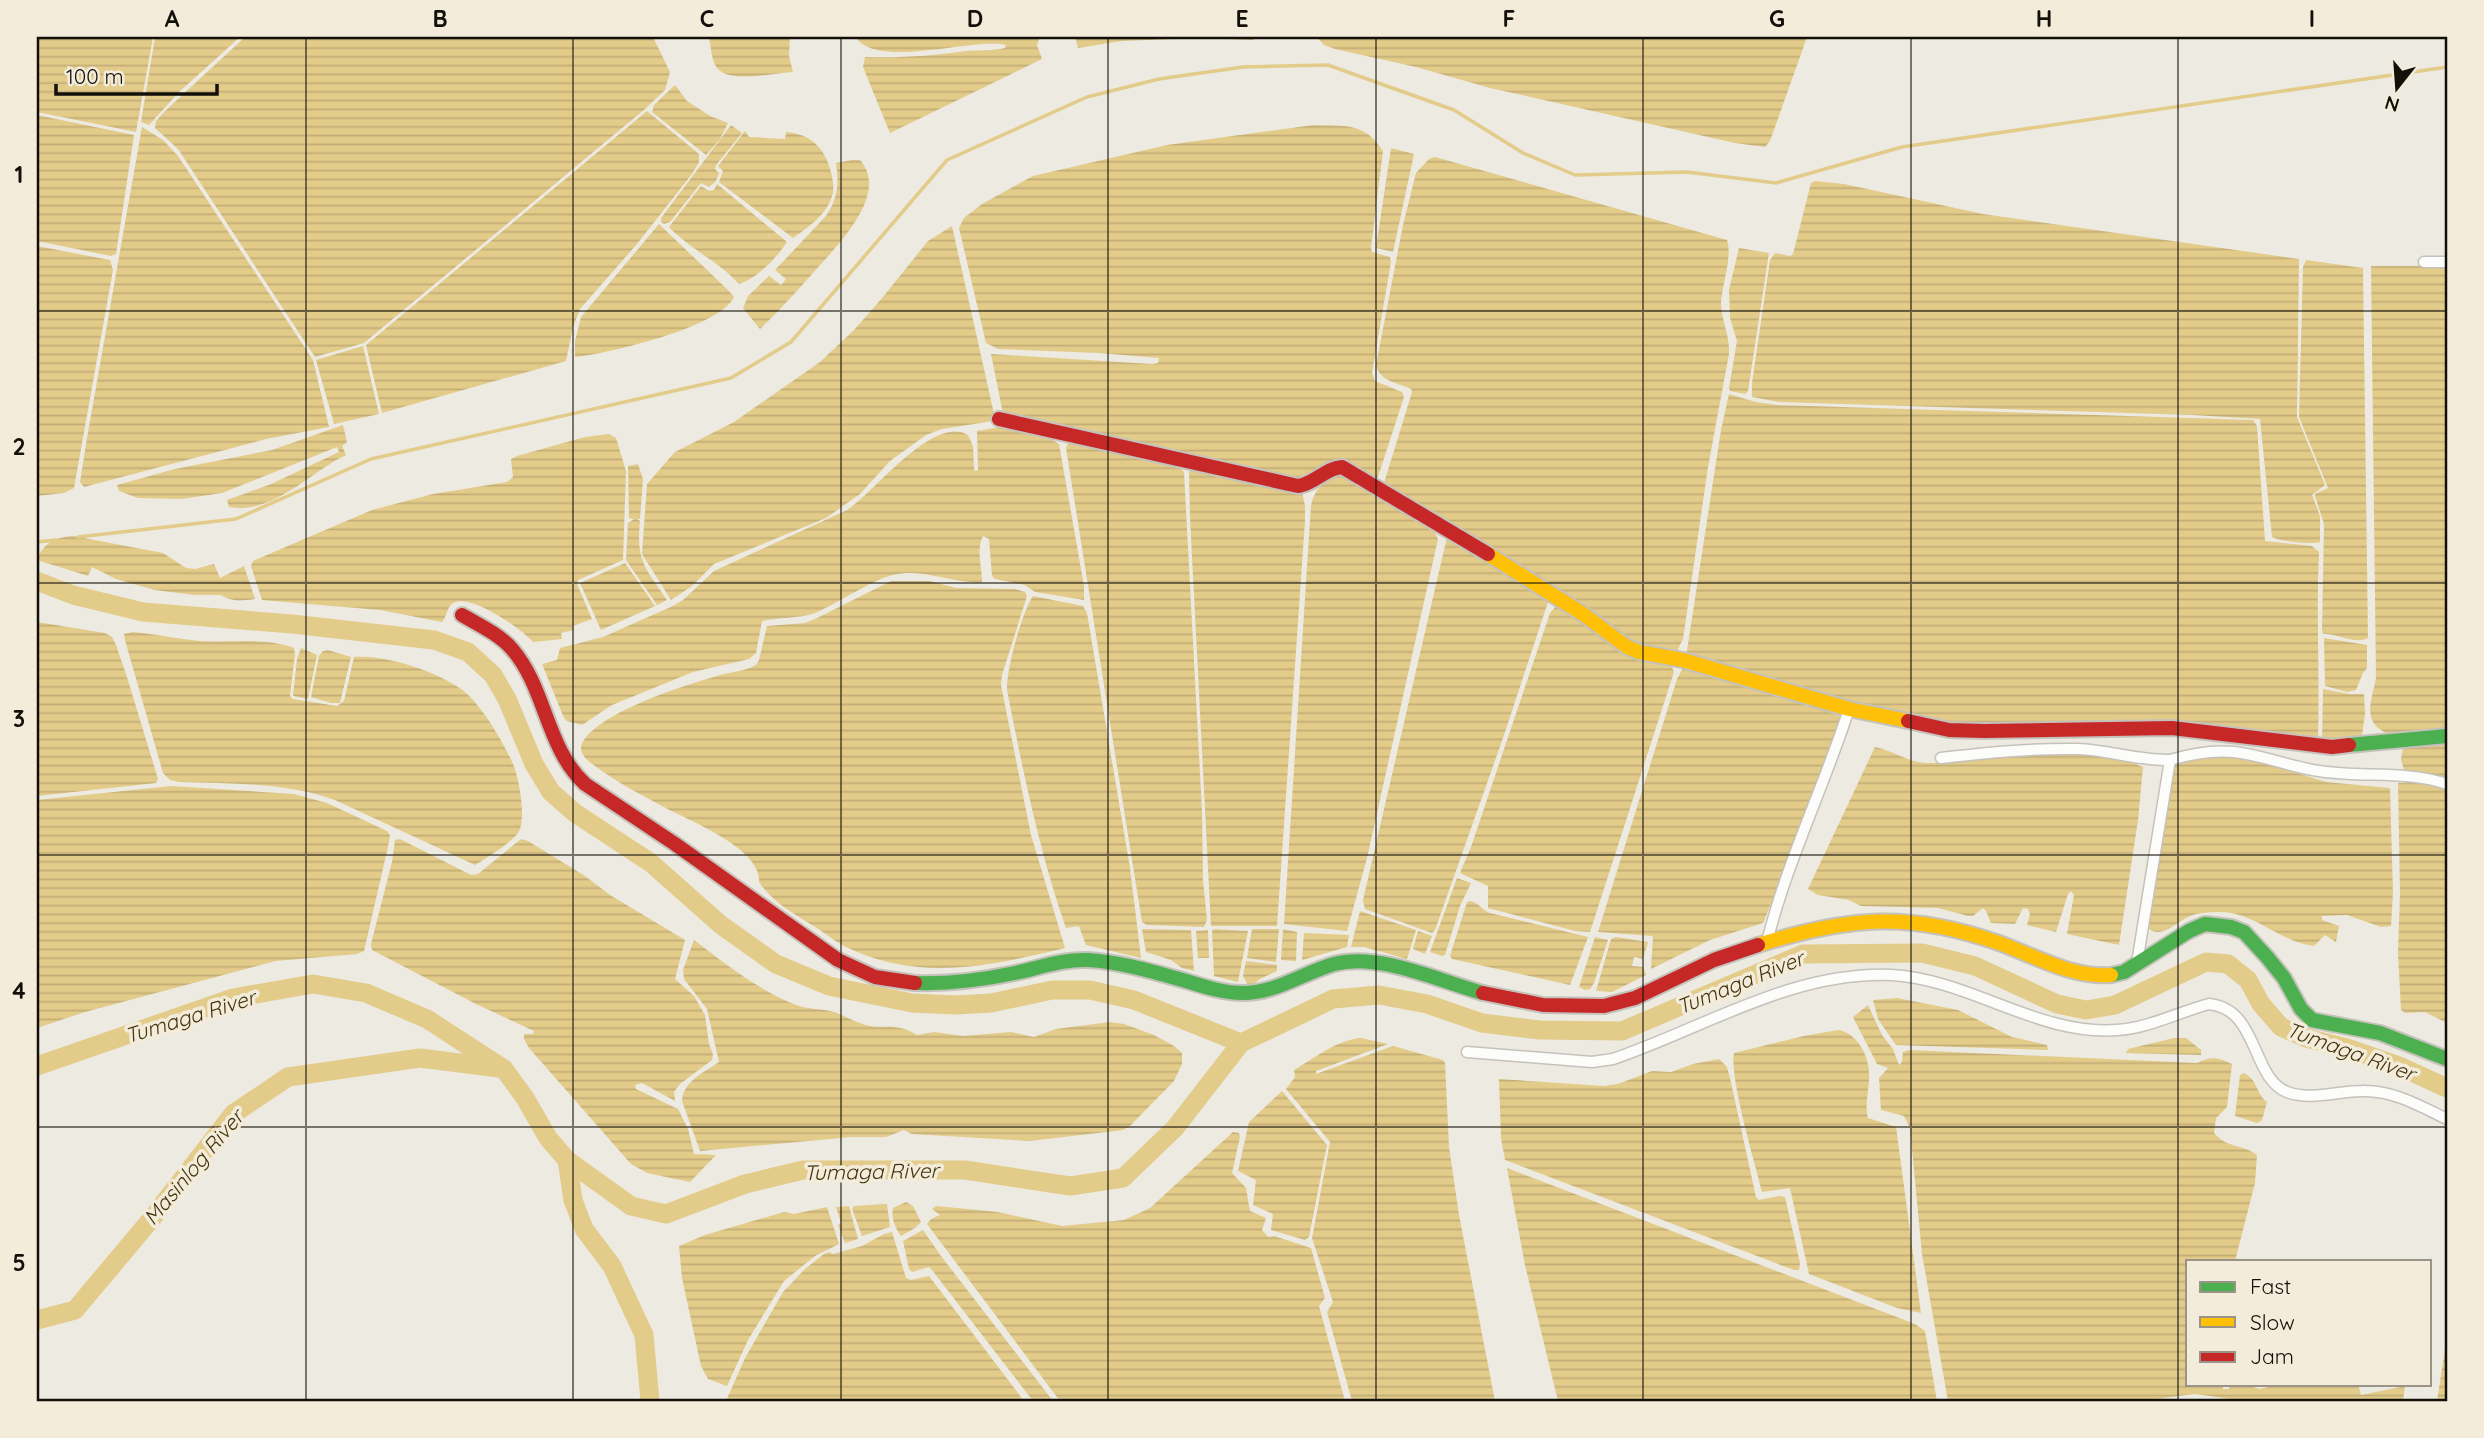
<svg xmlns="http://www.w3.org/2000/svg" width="2484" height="1438" font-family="Quicksand,sans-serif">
<defs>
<pattern id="water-rules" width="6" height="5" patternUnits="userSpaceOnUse" patternTransform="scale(1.75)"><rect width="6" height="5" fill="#e3cb8a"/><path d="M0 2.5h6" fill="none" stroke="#c2ad76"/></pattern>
</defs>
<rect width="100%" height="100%" fill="#edeae1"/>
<path fill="url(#water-rules)" d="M37,37h116l-17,95 -99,-20z
M155,37h85l-61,55 -30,33 -8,-3z
M245,37h408l17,35 -5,18 -20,19 -281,234 -49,14 -137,-208 -23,-21 1,-7 9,-10z
M709,37h81l-1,19 4,16c-19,1 -59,11 -74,-2 -8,-7 -8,-24 -10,-33z
M856,37h184l-3,8 5,14 -152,74 -27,-66 2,-10c37,1 66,-1 101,-6 13,-1 26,0 39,-3l1,-3c-32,-8 -131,25 -150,-8z
M1075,37h180l-2,3 -54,-2 -77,3 -44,7z
M1317,37h490l-37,104 -5,6 -30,-4 -129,-29 -116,-26 -74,-21 -81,-18 -11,-4z
M675,85l12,16 23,15 18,7 -8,16 -14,16 -54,-43 2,-7z
M647,111l52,43v8l-7,12 -55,70 -57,65 -7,18 -7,34 -184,52 -16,-68z
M37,115l97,20 -18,119 -5,2 -74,-15z
M731,125l11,8 -26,32 -1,4 4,4 -3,8 -7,6 -8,-4 -31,39 -6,2 -3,-2v-4z
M1313,125c31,1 52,-3 70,26l-12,97 1,4 18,5 1,5 -19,111 3,8 27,11 2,5 -29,89 -33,-22 -34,18 -305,-68 -12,-60 161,10 6,-1 1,-5 -60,-5 -101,-4 -12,-6 -27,-115 5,-10 18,-14 51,-28 134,-31z
M142,127l21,13 15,16 135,204 16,67 -63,12 -182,48 -4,-5 7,-44z
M745,131l4,6 36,2 1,-7c25,2 39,16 45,40 2,9 4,18 0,27 -6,17 -24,29 -38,39l-74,-56 4,-11 -5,-5z
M1391,148l23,6 -21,98 -17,-4z
M1435,157l292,83c6,18 -6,46 -6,65 1,17 9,31 8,49l-21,113 -25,172 -7,14 -32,-1 -259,-163 -1,-6 28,-91 -1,-3c-14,-7 -31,-7 -35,-24l27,-140 13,-52 13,-14z
M852,160h8c31,35 -26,89 -48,114 -17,19 -34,38 -52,55l-17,-21 5,-12 21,-20 12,9 5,-6 -11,-9 51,-54c12,-18 13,-32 10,-53z
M1815,181l29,3 139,30 316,45 -2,158 28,68 -13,10 8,21v26c-8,3 -41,-1 -48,-5l-12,-118 -68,-4 -413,-13 -27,-5v-14l18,-123 5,-7 15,3 3,-2 18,-71z
M717,184l70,58c-11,16 -29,36 -48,42 -21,-23 -49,-35 -70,-57l32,-41 8,5 5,-1z
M659,224l70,67 5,6c-13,30 -127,57 -159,60v-16l6,-24z
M952,226l43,192 -2,3 -51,8 -16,6 -36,26 -30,33 -34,24 -112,46 -22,22 -21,14 -29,-46 5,-70 28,-32 59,-30 86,-60 34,-32 29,-33 45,-56z
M37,246l73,14 3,10 -39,218 -10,5 -27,3z
M1739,248l30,5 -21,138 -3,3 -15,-3 -1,-3 8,-47 -7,-23 -1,-28z
M2306,260l57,8 5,370c-14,7 -30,-5 -45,-4l-1,-4 2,-106 -9,-28v-2l13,-6 -29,-71 4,-150z
M2371,266h76v470c-20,1 -68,8 -76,-19 -3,-12 3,-27 5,-39z
M363,346l16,68 -45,10 -18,-64z
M1729,394l27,8 22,3 475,15 4,6 8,115 47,5 7,6c-3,63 1,125 -1,188l-117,-9 -258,-2 -257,-72 35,-227z
M343,425l4,17 -5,4 4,9c-36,17 -73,60 -117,52l-2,-7 44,-16 68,-32 -2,-5 -115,46 -40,6 -44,-1 -19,-7 -2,-6 58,-16 97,-19z
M1000,427l46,9 13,8 25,142v14l-49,-8 -10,-7 -30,-6 -3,-3 -3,-37 -6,-3c-7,12 -1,32 -1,46 -29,2 -55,-13 -84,-8 -23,3 -59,29 -83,39 -17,6 -36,4 -53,8l-6,32 -7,6 -56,13 -81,33 -30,20 -15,-4 -3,-3 -22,-54 15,-4 3,-12 43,-11 70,-31 10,-6 31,-29 133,-61c27,-17 86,-96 121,-75l5,11 1,22 1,3 3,-1 -1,-39z
M609,434l7,4 10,33 -3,89 -45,20 -1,4 15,35 -19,7 1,4 -13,3 1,6 -29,3c-11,-13 -63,-49 -80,-39 -6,4 -6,13 -11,19l-62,-12 -118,-10 -11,-34 2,-5 119,-51 61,-16 74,-12 6,-5 -2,-18 6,-3 68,-19z
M1069,442l108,23 7,7 18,339 1,69 4,40 -3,7 -57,-2 -5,-3 -76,-474z
M638,464l5,15 -3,40h-3l3,2c-4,41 5,46 27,79l-10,5 -31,-45 2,-37 6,-4 -5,-1 -1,-52z
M1192,469l110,23 3,14v15l-28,405h-66l-21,-408 -1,-46z
M1338,474l90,54 7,5 3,6 -71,319 -20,73 -63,-7 27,-419c3,-14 13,-26 27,-31z
M73,536l90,17 23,15 9,1 19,-5 6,14 24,-12 11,33c-13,2 -23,3 -34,-4h-27l-39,-5 -39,-11 -24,-12 -4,9 -51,-16c6,-17 19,-23 36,-24z
M1447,537l100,62 1,3 -45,136 -68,192 -3,3 -67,-24 -2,-9z
M625,563l30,43 -54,24 -21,-47z
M891,581h39l26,7 59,1 10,3 2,4 -25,79 -1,10 30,150 34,113c-75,18 -147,35 -221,-2 -9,-5 -18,-12 -27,-18 -21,-13 -44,-25 -58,-46 3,-34 -72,-62 -97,-76 -22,-12 -44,-23 -64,-38 -7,-5 -17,-11 -17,-20 1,-16 35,-34 48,-40 28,-14 61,-24 91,-33 12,-3 25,-4 36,-10l3,-5 8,-34 38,-3 10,-4z
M1033,596l50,10 4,7 43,255 11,90 -55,-13 -7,-19 -13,2c-27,-77 -43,-157 -59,-238 -1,-20 15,-78 26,-94z
M1557,605l71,50 43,10 3,7 -84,260 -15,-1 -87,-23v-22l-28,-13 11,-26 79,-234z
M37,622l68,11 7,4 4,8 11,32 31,102 -2,4 -119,13z
M133,632c23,2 44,7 67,9 30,2 65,-4 94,7l1,6 -5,42 3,3 44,7 7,-5 10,-44c30,-3 82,14 107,32 19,13 43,54 52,75 6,14 14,56 5,69 -7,10 -32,25 -43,32l-140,-65c-49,-18 -105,-16 -156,-18l-9,-2 -7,-7 -38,-133 -1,-6z
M2324,638l43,7v23l-4,5 -7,17 -9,2 -22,-6z
M301,648l16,7 -9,44 -15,-3 4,-37z
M328,650l23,7 -11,46h-9l-20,-6 8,-41 4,-5z
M1684,666l154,47 4,10 -17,51 -62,149 -53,17 -59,29 2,-33 -55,-4 79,-253z
M2323,689l26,5h15l1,20 -4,28 -39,1z
M2447,743v36c-14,-3 -31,-3 -43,-9l-3,-11 2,-11z
M1875,747c17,3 32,15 51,16 72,1 148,-25 217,4l-5,53 -19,125 -52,-11 7,-39 -3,-4 -3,3 -12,38 -29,-7 3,-11 -2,-5 -5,-1 -8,16 -24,-1 -5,-12 -3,-3 -10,8h-5l-30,-8 -77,-2 -12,-6 -31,-5 -10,-6z
M2215,755l40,5 71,22 64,6 3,105 -2,33 -10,1 -34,-12 -25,1v4l17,6 -3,16 -11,-7 -11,11c-35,-4 -61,-36 -97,-34 -9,0 -19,1 -27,4 -14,6 -30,25 -43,11l23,-161z
M2416,782l31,3v238l-22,-11 -20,1 -4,-3 -3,-57 2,-60 -2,-110z
M171,786l123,8 33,9 60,28 3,4 -2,12 -24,104 -7,3 -81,7 -191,51 -48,16v-228z
M400,839l71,36 7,-1 43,-35 7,2 57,35 25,19 75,45 -10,39 19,17 11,19 4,29 4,10 -1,6 -32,24 -6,8 1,9 -33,-18 -7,2 1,4 42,20 10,20 6,25 22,1 -26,27 -43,-9 -16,-9 -102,-116 -5,-9v-5h9l1,-3 -58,-27 -104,-54 -1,-6 21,-82 3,-22z
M1457,878l14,5 -11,23 -15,49 -3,1 -12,-4z
M1471,901c9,3 11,9 19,12l98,24 -18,48 -118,-26 -2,-3 17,-54z
M1360,911l56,19 -9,29 -43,-12h-13z
M1142,929l49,1 3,41 -12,-3 -11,-8 -25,-8z
M1214,929l34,2 -10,51 -24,-6 -2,-45z
M1252,929h27l-3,33 -29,-4z
M1283,929l14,3 -1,29 -15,-1z
M1208,930l1,28h-11l-2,-27z
M1418,931l14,5 -7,18 -12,-5z
M1304,933l45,2 -2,12 -45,13z
M1595,937l13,3 -14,43 -4,6 -5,1 -6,-3z
M1616,937l32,5 -5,17 -9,-2 -2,9 11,1 3,8 -34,17 -16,-1 15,-52z
M694,940c33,25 65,51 105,66 10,3 21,3 31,5 11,2 20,9 30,12 22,9 32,-3 57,12l17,-3 29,4 48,-4 23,5 22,-8 54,-7 14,2 30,11 20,11 8,7v11l-8,17 -43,44 -8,5 -93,11 -118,-7 -8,-4 -18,7h-35l-151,14 -18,-50c1,-20 23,-29 37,-39l-12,-53 -23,-30 -1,-9z
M1246,961l31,4v6l-17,8 -9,7 -3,-1 -5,-9z
M1897,998l61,12 54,27 35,8 1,5 -152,-5 -18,-26 -5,-19z
M1868,1005l14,30 11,14 6,16 3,-3 1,-10 6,-2 288,13c14,-7 20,-6 35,1l-5,43 -11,11 -2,15c14,16 29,11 43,22l-2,28 -20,78h-47v123h35v5h6v-5h14l17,5 19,-5 32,2 47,-2 3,11 44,-9 -2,15h-159l-49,-7 -55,7h-192l-26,-147 -12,-126 -6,-12 -23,-6 -2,-32 9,-10 -11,-4 -24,-47z
M1838,1030c18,2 31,25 31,43 1,15 -5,30 -1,45l28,9 25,186 -24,-5 -88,-34 -19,-86 -28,4c-7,-29 -33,-115 -28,-139l70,-17z
M1361,1038l27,6 -72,27v3l77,-28 50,14 2,3 4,84 10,68 36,186h-143l-25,-89 6,-10 -21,-64 18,-96 -44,-53 9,-12 -1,-7c21,-12 42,-30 67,-32z
M2174,1038h12l15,12v5l-75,-2 2,-4z
M1719,1059l8,8 3,11 26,119 3,3 20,-4 6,1 15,66 -1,7h-5l-289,-110 -4,-22 -2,-59 105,7 14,-2 34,-13 19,1 22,-8z
M2244,1073c14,7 12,21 23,29l-5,18 -5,3 -22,-7 5,-41z
M1282,1091l45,54 -18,92 -4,3 -34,-10 2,-16 -20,-9 3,-25 -18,-9 11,-49z
M1233,1132l6,1 1,4 -8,36 14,15 4,23 16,7 -4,12 6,7 6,-1 37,12 14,50 -6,8 26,95h-285l-133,-177 4,-5 9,-4 -8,-6 4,-3 62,6 64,14 62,-6 26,-12z
M1507,1168l408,156 10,7 12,70h-379l-33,-136z
M906,1202l7,4 8,16 -6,6 -14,8c-6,-8 -10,-18 -8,-28z
M887,1204l3,23 -28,9 -10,-27 2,-3z
M849,1206l9,33 -13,4 -7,-18 3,-2 -5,-16z
M827,1207l12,37 -24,12 -31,25 -36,59 -21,46 -19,-7 -7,-13 -19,-88 -3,-32 26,-11 79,-23 10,2z
M923,1230l18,26 112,145h-20l-101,-131 -3,-3 -17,5 -3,-3 -6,-28z
M892,1232l14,46 5,2 18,-4 95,125h-298l19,-43 38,-66 23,-24 18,-14 5,-2 4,2 29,-8 22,-12z
M2447,1336v65h-10z"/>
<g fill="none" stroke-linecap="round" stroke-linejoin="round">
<path stroke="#e3cb8a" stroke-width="3.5" d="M78,537l158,-18 135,-60 360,-81 60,-36 156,-182 140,-63 72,-18 84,-12 85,-2 126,45 69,43 52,22 112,-3 89,11 126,-36 545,-80
M37,542l19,-2"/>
<path stroke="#e3cb8a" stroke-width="19" d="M37,581l36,14 70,17 149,12 142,16 34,12 25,23 14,24 27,65 17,28 24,21 76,50 70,62 55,39 53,22 83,17 44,2 35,-2 61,-13h38l44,10 107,43
M37,1066l196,-68 80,-14 53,9 61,26 77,50 21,29 23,40 19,22 64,46 35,8 79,-30 58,-14h162l105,16 53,-8 52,-50 66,-85 92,-44 46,-4 48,9 55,19 58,7 82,1 181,-77 119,-1 53,13 82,38 29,6 29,-5 91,-43 22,2 20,16 13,24 20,23 25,11 41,10 52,18 48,22
M567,1160l6,40 11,29 28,37 32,69 6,66
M37,1320l38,-10 78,-93 80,-103 55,-37 132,-19 79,10"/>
<defs>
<path id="street" d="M2424,262h23
M1941,758c45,-5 91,-10 137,-9 31,1 61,12 92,11
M1767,942c20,-81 57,-155 82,-233
M2137,963l33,-203c20,-6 44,-10 64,-8 29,3 56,15 85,19 43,7 86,-1 128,13
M1467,1052l125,10 21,-3c91,-31 179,-88 278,-84 79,4 147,61 226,55 32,-2 62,-18 92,-26 50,5 42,74 78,88 23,9 52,-1 75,-1 31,-1 58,15 85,28"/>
<path id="fast" d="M2349,745l98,-9
M2111,975l13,-3 65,-41 16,-7 26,3 13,5 23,25 17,21 17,31 11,11 68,13 67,26
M915,983c33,1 67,-3 100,-10 24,-5 47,-14 73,-13 33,2 66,12 98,21 19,6 38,12 57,12 33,0 60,-20 91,-29 45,-12 105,17 149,29"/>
<path id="slow" d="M1488,554l95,60 44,33 12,5 44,8 166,49 59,12
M1758,945c90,-28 151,-34 241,-2 36,13 73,35 112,32"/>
<path id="jam" d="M999,419l299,67c17,-2 27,-18 44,-19l146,87
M462,615c17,10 37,19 50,34 34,39 34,99 73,135l90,60 163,116 37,17 40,6
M1908,721l41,9 35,1 188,-3 160,19 17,-2
M1483,993l60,12 61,1 31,-8 79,-38 44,-15"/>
</defs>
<use href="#street" stroke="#c5c2bb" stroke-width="13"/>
<use href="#fast" stroke="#c5c2bb" stroke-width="18"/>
<use href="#slow" stroke="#c5c2bb" stroke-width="18"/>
<use href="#jam" stroke="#c5c2bb" stroke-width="18"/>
<use href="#street" stroke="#fcfcfa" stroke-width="10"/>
<use href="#fast" stroke="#4caf50" stroke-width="14"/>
<use href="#slow" stroke="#ffc107" stroke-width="14"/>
<use href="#jam" stroke="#c62828" stroke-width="14"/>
</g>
<path fill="none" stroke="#13100a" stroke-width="2" stroke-opacity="0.55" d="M306,37v1364M573,37v1364M841,37v1364M1108,37v1364M1376,37v1364M1643,37v1364M1911,37v1364M2178,37v1364M37,311h2410M37,583h2410M37,855h2410M37,1127h2410"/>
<g text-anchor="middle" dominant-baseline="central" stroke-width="7" stroke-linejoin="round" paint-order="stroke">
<g font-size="21" font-style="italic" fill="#42340d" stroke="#f3ecdb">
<text transform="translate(1740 982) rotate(-22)">Tumaga River</text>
<text transform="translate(190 1016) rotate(-17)">Tumaga River</text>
<text transform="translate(2351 1051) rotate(20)">Tumaga River</text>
<text transform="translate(193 1167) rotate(-50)">Masinlog River</text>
<text transform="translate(871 1171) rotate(-1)">Tumaga River</text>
</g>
</g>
<rect width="2484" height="1438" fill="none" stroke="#f3ecdb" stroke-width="77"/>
<rect x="2186" y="1260" width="245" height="126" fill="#f3ecdb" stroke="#999487" stroke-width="2"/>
<rect x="2200" y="1282" width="35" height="10" fill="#4caf50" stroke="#999487" stroke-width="2"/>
<text x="2250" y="1294" font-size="21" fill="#13100a">Fast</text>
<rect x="2200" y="1317" width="35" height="10" fill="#ffc107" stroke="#999487" stroke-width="2"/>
<text x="2250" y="1330" font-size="21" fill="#13100a">Slow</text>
<rect x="2200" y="1352" width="35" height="10" fill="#c62828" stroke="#999487" stroke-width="2"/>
<text x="2250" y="1364" font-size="21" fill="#13100a">Jam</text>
<g transform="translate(2397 88) rotate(197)" stroke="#f3ecdb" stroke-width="5" paint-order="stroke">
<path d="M0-5L12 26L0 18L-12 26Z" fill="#13100a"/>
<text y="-10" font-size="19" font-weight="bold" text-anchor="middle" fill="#13100a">N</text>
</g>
<path d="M56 84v10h161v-10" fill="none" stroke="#13100a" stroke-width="3.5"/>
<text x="66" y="84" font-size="21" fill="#13100a" stroke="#f3ecdb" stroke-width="5" paint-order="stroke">100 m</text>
<rect x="38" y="38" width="2408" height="1362" fill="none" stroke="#13100a" stroke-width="2.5"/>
<g font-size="23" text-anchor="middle" font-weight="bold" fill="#13100a">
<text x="172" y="27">A</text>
<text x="440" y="27">B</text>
<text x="707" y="27">C</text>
<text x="975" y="27">D</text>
<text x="1242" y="27">E</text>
<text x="1509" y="27">F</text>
<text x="1777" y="27">G</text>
<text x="2044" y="27">H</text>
<text x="2312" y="27">I</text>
<text x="19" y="183">1</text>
<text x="19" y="455">2</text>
<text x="19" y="727">3</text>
<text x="19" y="999">4</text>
<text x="19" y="1271">5</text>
</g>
</svg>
